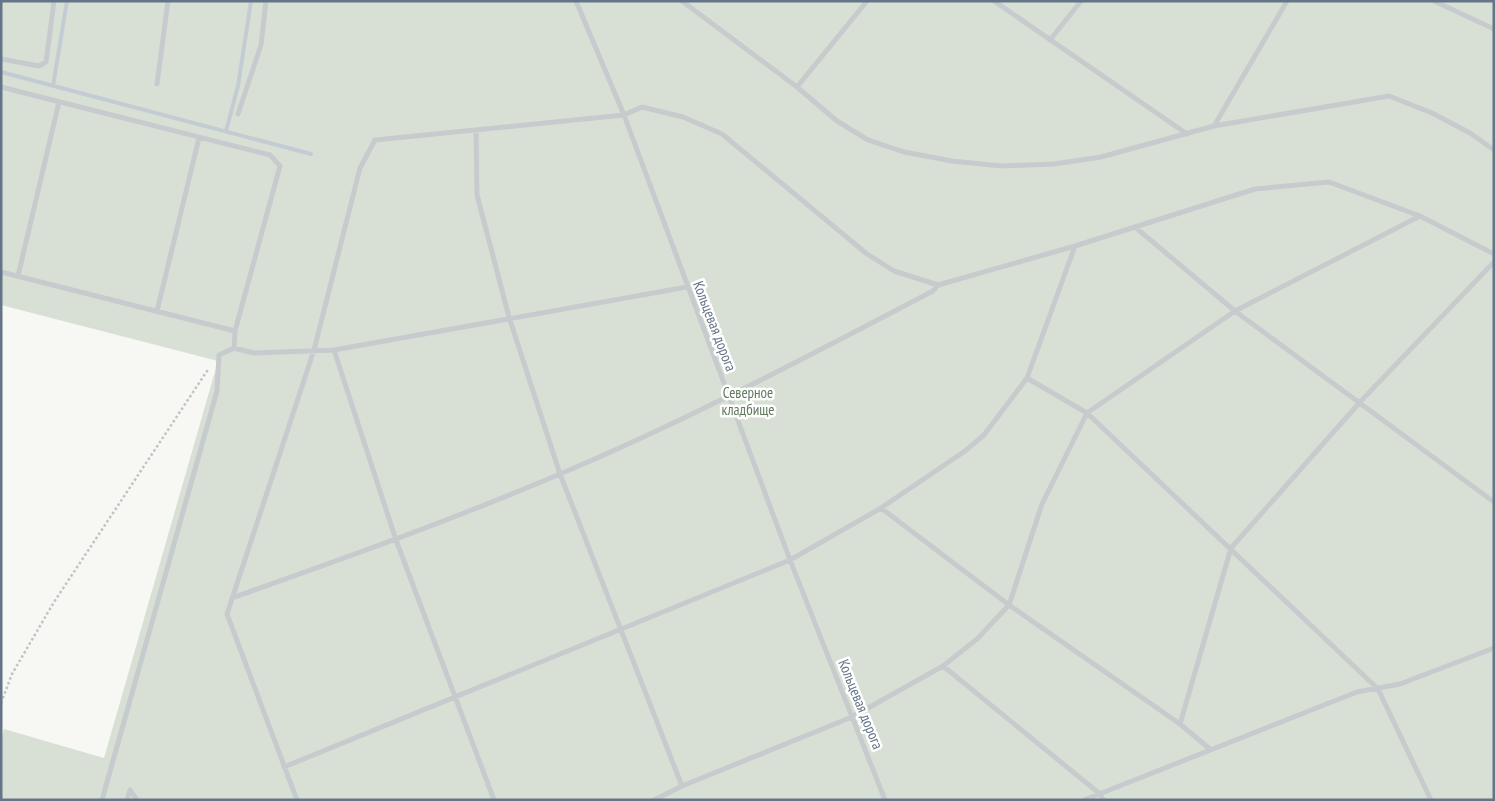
<svg xmlns="http://www.w3.org/2000/svg" width="1495" height="801" font-family="'PT Sans Narrow',sans-serif">
<rect width="100%" height="100%" fill="#f7f8f4"/>
<path fill="#d8e0d5" d="M1,1h1493v799h-1493v-60l3,-11 100,29 114,-397 -217,-56z"/>
<g fill="none" stroke-linecap="round" stroke-linejoin="round">
<path stroke="#c3ccd2" stroke-width="4" d="M1,72l310,82
M53,86l14,-85
M226,131l12,-45 13,-85"/>
<path stroke="#c0c2c5" stroke-width="2.5" stroke-dasharray="2.5 2.5" stroke-linecap="butt" d="M1,703l11,-29 42,-72 155,-234"/>
<path stroke="#c7cbce" stroke-width="5" d="M576,1l48,114 166,445 95,240
M682,1l115,86 40,34 31,19 36,12 48,9 49,5 53,-2 47,-7 113,-31 175,-30 43,17 38,20 24,17
M994,1l193,133
M1434,1l60,28
M1050,40l31,-39
M1,59l38,7 7,-4 8,-61
M157,84l11,-83
M1,87l269,68 10,11 -45,165 -1,17 20,5 80,-3 353,-63
M797,87l70,-86
M238,114l23,-69 5,-44
M1214,126l73,-125
M476,130l1,65 32,122 51,157 122,312
M1135,227l100,84 259,191
M1,272l234,59
M18,276l41,-174
M157,311l42,-173
M334,350l62,190 98,260
M1027,378l60,35 291,276 53,111
M881,508l128,97 171,119 30,25
M232,598c110,-39 220,-78 328,-124 128,-54 250,-119 373,-183l5,-6
M943,666l157,128 3,6
M1180,724l51,-176 129,-146 134,-140
M284,767l506,-207 91,-52 84,-57 19,-16 43,-57 48,-132
M130,790l7,10
M102,800l115,-409 2,-36 15,-7
M127,800l3,-10
M297,800l-70,-186 87,-264 46,-182 15,-28 249,-25 18,-8 41,10 39,17 145,120 27,17 44,14 137,-39 180,-57 74,-7 91,34 74,38
M654,800l28,-14 170,-69 91,-51 34,-27 32,-34 33,-101 45,-91 148,-102 185,-95
M1084,800l273,-108 43,-8 94,-36"/>
</g>
<g text-anchor="middle" dominant-baseline="central" stroke-width="5" stroke-linejoin="round" paint-order="stroke">
<g font-size="15" fill="#647588" stroke="#fff">
<text transform="translate(715 326) rotate(69)">Кольцевая дорога</text>
<text transform="translate(861 704) rotate(68)">Кольцевая дорога</text>
</g>
<g font-size="15" fill="#627960" stroke="#fff">
<text x="748" y="392">Северное<tspan x="748" dy="17">кладбище</tspan></text>
</g>
</g>
<rect width="1495" height="801" fill="none" stroke="#647588" stroke-width="5"/>
</svg>
